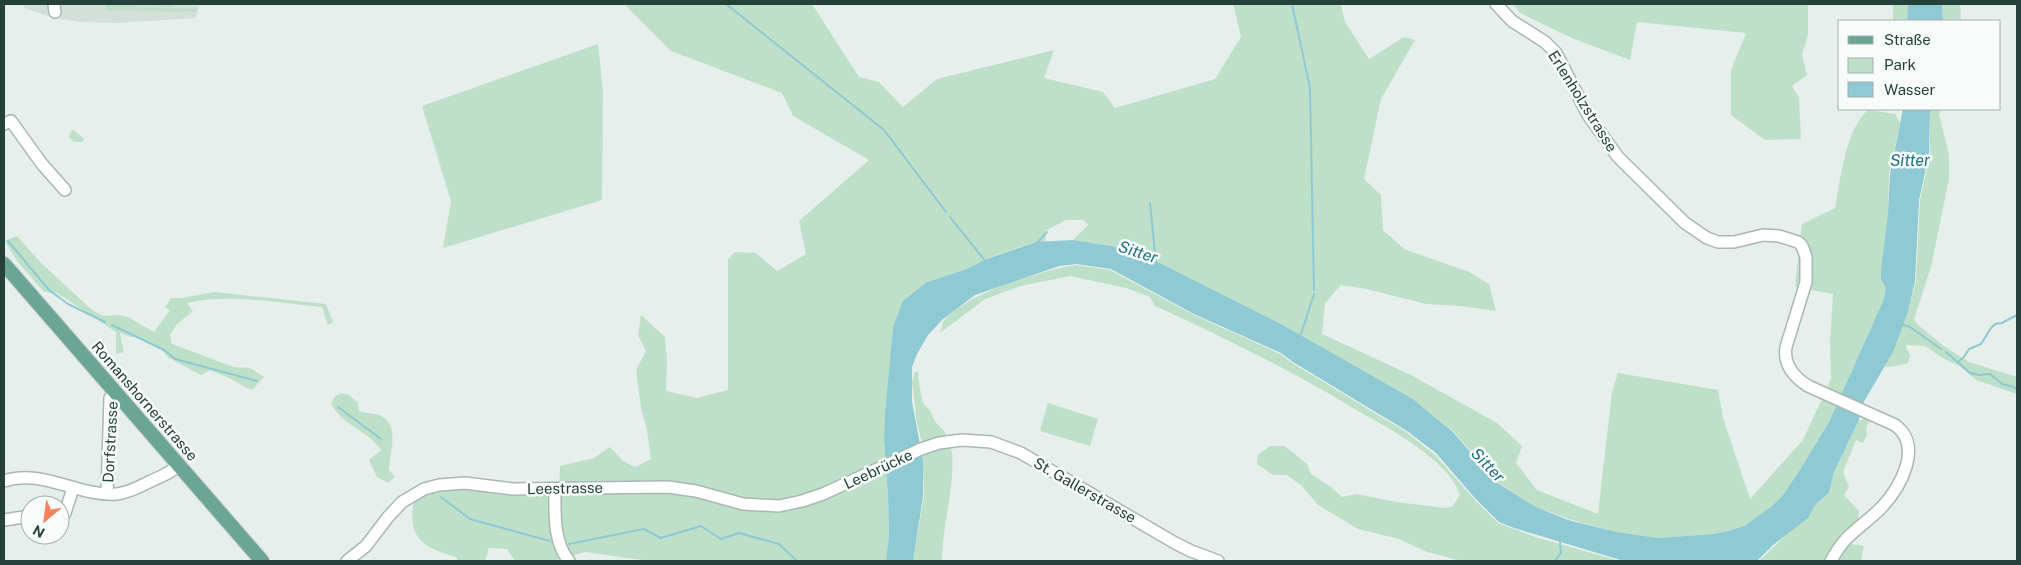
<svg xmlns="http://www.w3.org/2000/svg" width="2021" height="565" font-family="'Public Sans',sans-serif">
<rect width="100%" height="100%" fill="#e6efeb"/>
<path fill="#d4dfda" d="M25,4h174l-3,14 -81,5 -35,-1 -26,-4 -30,-10z"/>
<path fill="#bfe0c8" d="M106,4h67v3l-38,-3v3l62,2 -1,3 -90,-2z
M624,4h188l47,73 20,5 24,25 34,-28 117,-29 -10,28 59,14 12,16 100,-29 26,-42 -8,-33h108l4,18 24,37 35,-22 11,3 -34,59 -17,80 17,16 2,35 21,19 65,23 20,12 7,27 -36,-5 -34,-2 -60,-15 -25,-4 -16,18 -3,31 89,41 86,48 25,23 -6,17 21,27 61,24 14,-122 6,-19 100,17 5,28 27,81 53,-59 28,-61 -1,-37 3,-48 -38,-7 7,-63 33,-16c5,-27 11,-80 33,-98l27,4 5,9 -11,51 -1,39 -7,57v9l5,9 -3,13 -54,121 -28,46 -18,27 -11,11 -28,20 -16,5 -15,3 -55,4 -41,-6 -48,-13 -33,-12 -40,-26 -42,-49 -41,-33 -15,-9 -54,-29 -63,-37 -139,-70 -25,-7 -44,-7 15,-15 -5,-5h-17l-21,11 1,11h-10l-22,7 -27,10 -23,11 -37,12 -34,45 -9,113 4,55 1,39 -3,27h-237l-63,-9 -34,9h-37l-8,-12 -18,-1 -4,13h-27l-2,-4c-32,-9 -50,-19 -42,-56 34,-18 44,-12 79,-8 22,2 44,1 66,0l1,-27 34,-8 16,-11 13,14 12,6 16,-8 -4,-29 -6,-22 -5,-38 10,-19 -8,-16 3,-20 24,22 2,26 -1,28 31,7 31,-8v-131l7,-7 21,1 21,18 29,-17 -7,-33 70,-61 -76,-44 -11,-23 -111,-42z
M1513,4h295v31l-6,20 5,20 -15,11 7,12 2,41 -36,1 -34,-25v-45l15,-37 -109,-11 -7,38 -56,-21 -54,-26z
M1893,4h15l-1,17h-14z
M1942,4h18l1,17h-18z
M598,44l5,48 -1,108 -159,48 8,-47 -29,-95z
M1930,109h12l-3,5 10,40v25l-18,88 -17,52 3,5 27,22 25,16 48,15v17l-41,-14 -15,-13 -22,-11 -13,-10 -19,-1 -1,2 4,8 -2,8c-8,2 -15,4 -23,4l23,-55 8,-31 4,-81 10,-45z
M74,130l10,9 -2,3h-8l-5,-5 2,-6z
M17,236l23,26 52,48 11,6 14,-1 11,2 26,15 16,-22 -5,-3 6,-9h10l34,-6 111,12 7,18 -5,3 -6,-18c-45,-4 -91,-14 -135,-4l6,8c-11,10 -17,11 -23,25l2,8 62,23 16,1 14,9 -11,12 -6,-1 -16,-9 -21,-9 -9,5 -32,-17 -8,-9 -14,-8 -9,-5 -7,1 -11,-4 4,19 -8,2v-22l-59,-39 -13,-1 -27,-31 -12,-20z
M1076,265l34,5 84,45 86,39 12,9 114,69 29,23 38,43 25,25 37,14 85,24h-159l-34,-9 -28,-13 -41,-10 -40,-24 -16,-19 -15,-11h-14l-16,-11 1,-9 12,-9h15l22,18 4,10 20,13 11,10 15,-3 39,8 49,6 7,-1 8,-12c-6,-19 -27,-37 -43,-48 -21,-16 -46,-28 -69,-42 -62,-37 -127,-69 -193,-99l-5,-9 -24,-9 -56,-12 -49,10 -36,13 -45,34c2,-5 2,-11 5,-14 26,-27 94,-48 131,-54z
M915,372h3c1,10 2,20 5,30 1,3 5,5 7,9 2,2 2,4 3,7 7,12 14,11 18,29 6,33 -9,78 -9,114h-29l11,-65 -2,-54 -5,-18 -5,-42z
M341,393l8,2 9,8 1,8c5,2 11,2 16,3 28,7 14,37 14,56l6,7 -7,6 -11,-6 -8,-17 12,-10c-13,-20 -39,-24 -50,-47l4,-7z
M1048,403l50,16 -8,27 -50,-15z
M1864,417l6,1 -4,11 1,6 -4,8 -7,-3 -13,32 6,15 -5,8 15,16 -1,13 -12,19 18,3 -3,15h-102l40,-38 9,-5 7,-13 14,-12 5,-21 25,-52h3z"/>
<path fill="#8ec9d4" d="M1908,4h34l1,17h-36z
M1903,109h27l-1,46 -10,45 -4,81 -7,31 -15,40 -31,53 -3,15 -25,52 -5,21 -14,12 -7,13 -35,27 -16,16h-133l-110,-33 -15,-6 -25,-25 -38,-44 -29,-22 -114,-69 -12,-9 -87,-39 -83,-45 -35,-5 -17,2 -84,29 -32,24 -15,16 -11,19 -5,13v35l11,59v35l-10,65h-27l3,-27 -1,-39 -4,-55 1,-25 8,-88 10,-26 24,-19 37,-12 23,-11 49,-17 37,-2 44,7 25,7 139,70 132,75 40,33 43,50 40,25 32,13 49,12 41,6 55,-4 15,-3 16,-5 28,-20 11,-11 18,-27 28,-46 54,-121 3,-12 -5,-10v-9l7,-57 2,-39z"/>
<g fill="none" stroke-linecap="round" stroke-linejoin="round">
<path stroke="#8ec9d4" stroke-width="2" d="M726,4l158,126 62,82
M1292,4l18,84 4,202
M1150,203l6,60
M950,217l36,45
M8,241l41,49 19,14 37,18
M1037,243l10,-11
M1901,324l9,3 31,22
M112,325l52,25 11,9 82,22
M1300,337l14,-43
M1946,352l24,21 9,2 11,-1 12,10 12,3 3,3
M1959,361l5,-4 5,-8 12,-5 10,-16 4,-4 7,-1 15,-8
M338,407l43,32
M441,497l29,22 80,22
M569,544l75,-15 17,9 40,-12 20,13 18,-6 40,11 18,17
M1555,561l6,-8 -1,-12"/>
<defs>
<path id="minor" d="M54,4l1,8
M1496,4l16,17 33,21 11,11 32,62 30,42 67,66 22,15 11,4h16l29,-7 16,1 19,6 4,4 4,11v25l-20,65c-3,18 8,30 22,39l87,39c29,21 5,63 -14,83 -11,11 -24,20 -35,31 -6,7 -11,14 -15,22
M4,124l7,-3 31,43 23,26
M4,481c38,-13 74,16 113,13 11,-1 22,-7 32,-12 10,-5 23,-9 30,-18
M555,489c0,24 -2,53 14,72
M107,494l3,-96 5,-6
M60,513h5l8,-25
M4,520l26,-4
M347,561l19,-15 22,-29 14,-15 22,-13 15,-4 26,-2 48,6 155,-2 28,4 47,13 36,2 23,-5 21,-7 98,-45 18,-6 23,-3 29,2 30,11 154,90 16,8 27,10"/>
<path id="major" d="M4,264l258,297"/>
</defs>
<use href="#minor" stroke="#a8b8b2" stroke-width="14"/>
<use href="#major" stroke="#c2cac8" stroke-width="16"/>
<use href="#minor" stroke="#fff" stroke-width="11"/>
<use href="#major" stroke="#6aa596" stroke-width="14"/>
</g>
<g text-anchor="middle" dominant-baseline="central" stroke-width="5" stroke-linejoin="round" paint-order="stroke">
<g font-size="15" fill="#24423a" stroke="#f7fbf9">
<text transform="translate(1583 101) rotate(58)">Erlenholzstrasse</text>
<text transform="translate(145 401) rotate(49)">Romanshornerstrasse</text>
<text transform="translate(110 442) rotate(-87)">Dorfstrasse</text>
<text transform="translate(878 469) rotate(-25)">Leebrücke</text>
<text transform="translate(565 488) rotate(-1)">Leestrasse</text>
<text transform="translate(1085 490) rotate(30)">St. Gallerstrasse</text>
</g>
<g font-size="16" font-style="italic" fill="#1c6f80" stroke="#f7fbf9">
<text x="1910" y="160">Sitter</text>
<text transform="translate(1138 252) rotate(18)">Sitter</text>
<text transform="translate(1488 465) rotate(46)">Sitter</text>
</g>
</g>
<rect width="2021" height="565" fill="none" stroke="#24423a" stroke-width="10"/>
<rect x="1838" y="20" width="162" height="90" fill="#f7fbf9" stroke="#a3b1ad"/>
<rect x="1848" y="36" width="25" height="8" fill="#6aa596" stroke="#a3b1ad"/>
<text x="1884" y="45" font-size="15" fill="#24423a">Straße</text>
<rect x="1848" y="58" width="25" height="15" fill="#bfe0c8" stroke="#a3b1ad"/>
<text x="1884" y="70" font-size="15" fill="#24423a">Park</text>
<rect x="1848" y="82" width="25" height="15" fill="#8ec9d4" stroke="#a3b1ad"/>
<text x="1884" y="95" font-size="15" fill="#24423a">Wasser</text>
<g transform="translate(45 520) rotate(209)"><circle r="24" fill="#f7fbf9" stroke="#a3b1ad"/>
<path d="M0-4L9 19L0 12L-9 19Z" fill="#f4845f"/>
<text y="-8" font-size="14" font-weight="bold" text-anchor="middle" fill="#24423a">N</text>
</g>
</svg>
